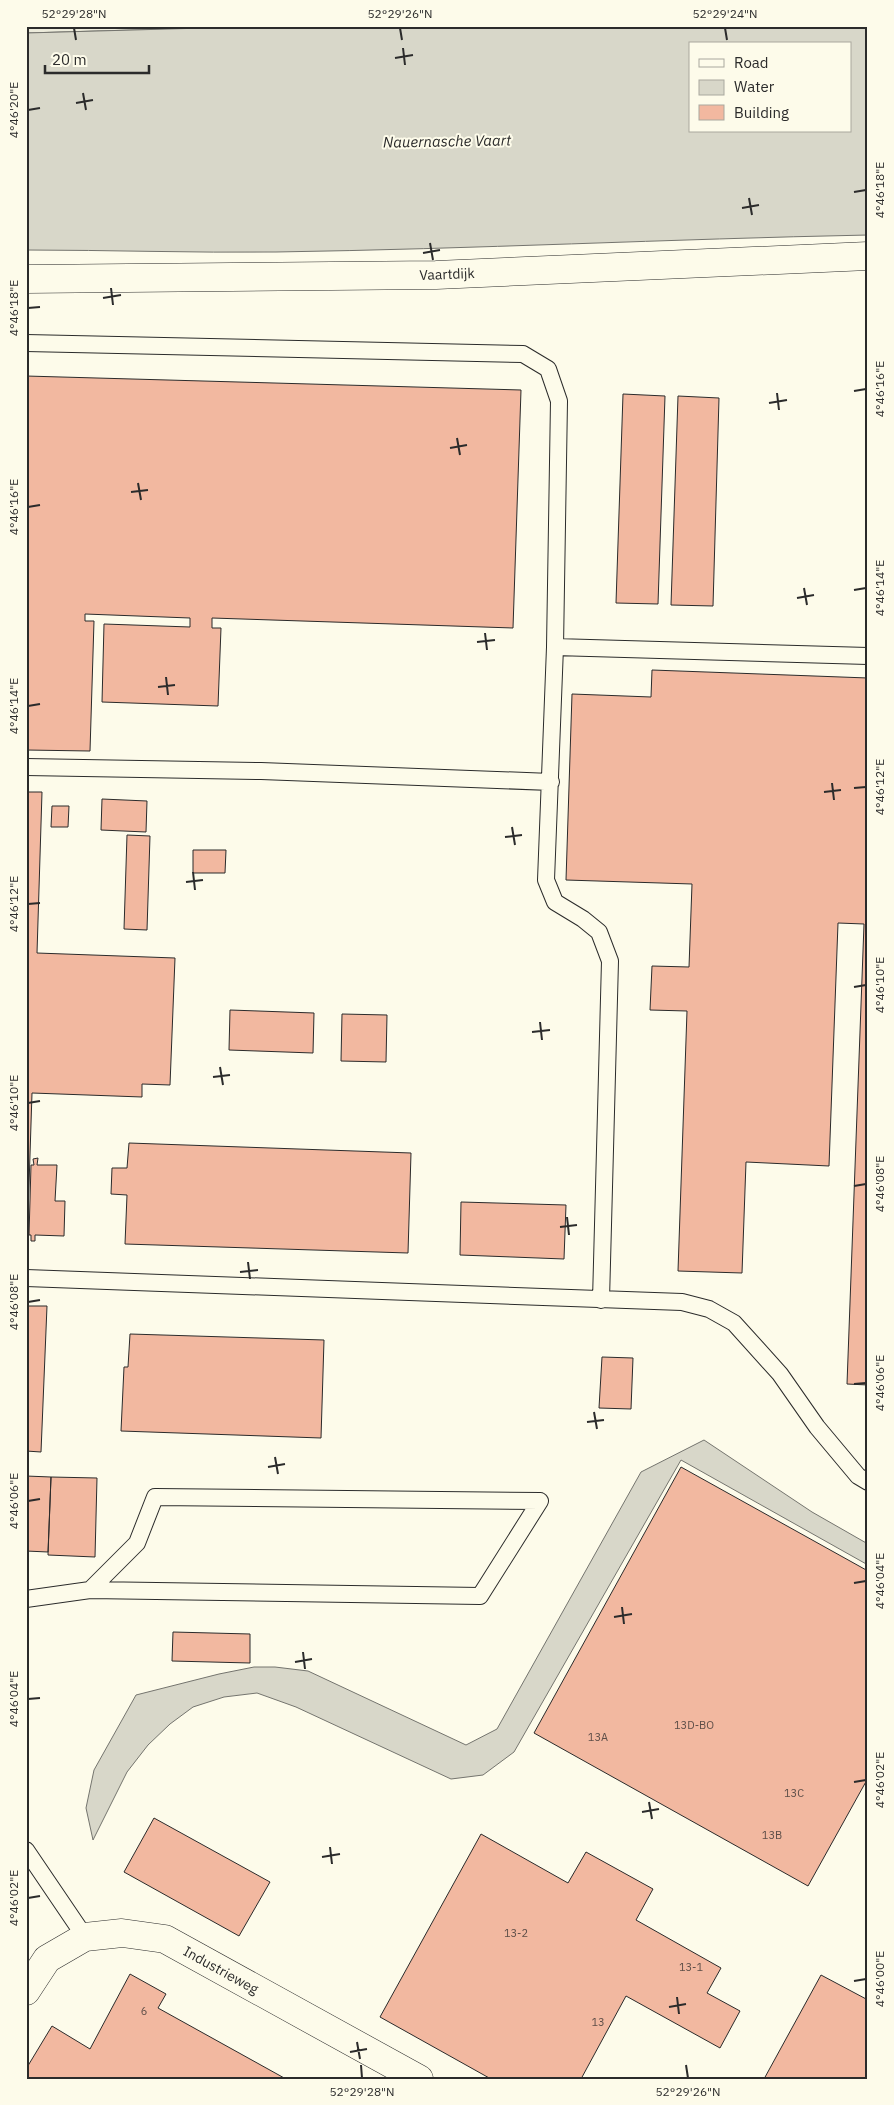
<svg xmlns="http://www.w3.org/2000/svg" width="894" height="2105" font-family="'IBM Plex Sans',sans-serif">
<rect width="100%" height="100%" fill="#fdfbea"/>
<path fill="#ecebdb" stroke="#74746e" d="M26,26h249l-249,7z"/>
<path fill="#d8d7c9" stroke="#74746e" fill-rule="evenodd" d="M275,26h593v209c-198,4 -395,14 -592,17 -83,1 -167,-2 -250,-2v-217zM690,44h160v87h-160z
M704,1440l108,72 56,32v21l-187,-105 -167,292 -31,23 -32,4 -155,-72 -39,-14 -33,4 -31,10 -23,17 -22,21 -21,27 -34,68 -7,-32 8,-38 42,-75 83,-21 35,-7h21l33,4 158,74 31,-16 144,-257z"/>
<path fill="#f2b8a0" stroke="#2b2b2b" d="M26,376l495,14 -8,238 -301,-10v10h9l-3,78 -116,-4 2,-78 86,3v-9l-105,-4v7h9l-4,130 -64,-1z
M623,394l42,2 -7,208 -42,-1z
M678,396l41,2 -6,208 -42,-1z
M652,670l216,8v707l-21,-1 17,-460 -26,-1 -9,243 -83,-4 -4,111 -64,-2 9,-260 -37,-1 2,-44 37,1 3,-83 -126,-4 6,-186 79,3z
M26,792h16l-5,161 138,5 -5,127 -28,-1v13l-110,-4 -5,154z
M102,799l45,2 -1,31 -45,-2z
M52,806h17l-1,21h-17z
M127,835l23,1 -3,94 -23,-1z
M193,850h33l-1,23h-32z
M230,1010l84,3 -1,40 -84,-3z
M342,1014l45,1 -1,47 -45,-1z
M129,1143l282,10 -3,100 -283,-9 2,-49 -16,-1 1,-26h15z
M38,1158l-1,7h20l-2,36h10l-1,35 -29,-1v6h-4v-6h-2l2,-70h3l-1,-6z
M461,1202l105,3 -2,54 -104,-4z
M26,1306h21l-6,146 -15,-1z
M130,1334l194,6 -3,98 -200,-7 3,-64h4z
M602,1357l31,1 -2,51 -32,-1z
M681,1467l187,104v207l-60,108 -274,-153z
M26,1476l25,1 -3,75 -22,-1z
M51,1477l46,1 -2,79 -47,-2z
M173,1632l77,2v29l-78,-2z
M154,1818l116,64 -31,54 -115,-64z
M481,1834l87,49 18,-31 67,37 -17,31 85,48 -14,25 33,18 -20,37 -94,-52 -45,83h-90l-111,-62z
M130,1974l36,20 -8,14 128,71h-260v-10l26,-43 38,23z
M821,1975l47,25v79h-104z"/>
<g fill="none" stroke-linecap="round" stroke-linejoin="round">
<defs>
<path id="lane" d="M26,343l497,11 25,15 11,32 -4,246
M26,767l235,4 290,11
M26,1278l656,24 27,7 25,14 46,51 37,53 41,49 10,6
M601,1300l9,-339 -11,-29 -16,-13 -28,-17 -9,-22 9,-233 313,9
M90,1590l390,6 60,-95
M26,1599l64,-9 47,-47 18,-46 385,4
M26,1850l59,87"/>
<path id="street" d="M26,279l410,-4 432,-19
M26,1991l21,-32 38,-22 37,-4 43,6 254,140"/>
</defs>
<use href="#lane" stroke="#2b2b2b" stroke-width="18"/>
<use href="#street" stroke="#2b2b2b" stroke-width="29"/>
<use href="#lane" stroke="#fdfbea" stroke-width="16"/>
<use href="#street" stroke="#fdfbea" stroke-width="28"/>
</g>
<path fill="none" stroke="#2b2b2b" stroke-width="2" d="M74,28l2,12M400,28l2,12M725,28l2,12M403,48l2,17M395,58l18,-3M83,93l3,17M76,103l17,-3M28,110l12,-2M854,192l12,-2M749,198l3,17M742,208l17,-3M430,243l3,17M423,253l17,-3M111,288l2,17M103,298l18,-3M28,308l12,-1M854,391l12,-2M777,393l2,17M769,403l18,-3M457,438l3,17M450,448l17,-3M138,483l3,17M131,492l17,-2M28,507l12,-2M804,588l3,17M854,590l12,-2M797,598l17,-3M485,633l2,17M477,642l18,-2M166,677l2,18M158,687l17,-2M28,706l12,-2M832,783l2,17M854,788l12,-1M824,792l17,-2M512,827l3,18M505,837l17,-2M193,872l2,18M186,882l17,-2M28,904l12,-1M854,987l12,-2M540,1022l2,18M532,1032l18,-2M220,1067l3,18M213,1077l17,-2M28,1103l12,-2M854,1186l12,-2M567,1217l2,18M560,1227l17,-2M248,1262l2,17M240,1272l18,-2M28,1302l12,-2M854,1384l12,-1M594,1412l3,17M587,1422l17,-2M275,1457l3,17M268,1467l17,-3M28,1501l12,-2M854,1583l12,-2M622,1607l2,17M614,1617l18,-3M303,1652l2,17M295,1662l17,-3M28,1699l12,-1M854,1782l12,-2M649,1802l3,17M642,1812l17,-3M330,1847l2,17M322,1857l18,-3M28,1898l12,-2M854,1981l12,-2M677,1997l2,17M669,2007l17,-3M357,2042l3,17M350,2052l17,-3M361,2065l1,13M686,2065l2,13"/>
<g text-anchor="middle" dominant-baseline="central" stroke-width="4" stroke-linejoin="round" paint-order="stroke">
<g font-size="11" fill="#5d4e48">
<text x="694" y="1725">13D-BO</text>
<text x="598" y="1737">13A</text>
<text x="794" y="1793">13C</text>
<text x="772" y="1835">13B</text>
<text x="516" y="1933">13-2</text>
<text x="691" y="1967">13-1</text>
<text x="144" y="2011">6</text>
<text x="598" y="2022">13</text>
</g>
<g font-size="14" fill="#2b2b2b" stroke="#fdfbea">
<text transform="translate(447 274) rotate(-2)">Vaartdijk</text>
<text transform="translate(221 1970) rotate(29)">Industrieweg</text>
</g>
<g font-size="15" font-style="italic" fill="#2b2b2b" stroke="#fdfbea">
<text transform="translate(447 141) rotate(-1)">Nauernasche Vaart</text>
</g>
</g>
<rect width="894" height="2105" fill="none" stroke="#fdfbea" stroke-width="55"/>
<rect x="689" y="42" width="162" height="90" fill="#fdfbea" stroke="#a9a89e"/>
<rect x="699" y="59" width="25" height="8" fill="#fdfbea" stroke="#a9a89e"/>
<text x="734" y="68" font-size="15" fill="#2b2b2b">Road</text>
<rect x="699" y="80" width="25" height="15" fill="#d8d7c9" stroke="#a9a89e"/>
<text x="734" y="92" font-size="15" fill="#2b2b2b">Water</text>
<rect x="699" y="105" width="25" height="15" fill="#f2b8a0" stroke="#a9a89e"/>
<text x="734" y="118" font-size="15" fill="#2b2b2b">Building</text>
<path d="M45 65v8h104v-8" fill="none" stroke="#2b2b2b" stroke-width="2.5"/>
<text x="52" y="65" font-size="15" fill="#2b2b2b" stroke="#fdfbea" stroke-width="4" paint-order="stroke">20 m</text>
<rect x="28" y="28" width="838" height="2050" fill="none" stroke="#2b2b2b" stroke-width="2"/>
<g font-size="12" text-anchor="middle" fill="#2b2b2b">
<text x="74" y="18">52°29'28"N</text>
<text x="400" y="18">52°29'26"N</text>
<text x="725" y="18">52°29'24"N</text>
<text transform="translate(14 110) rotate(-90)" y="4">4°46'20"E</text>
<text transform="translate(880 190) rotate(-90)" y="4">4°46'18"E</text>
<text transform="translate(14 308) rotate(-90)" y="4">4°46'18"E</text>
<text transform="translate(880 389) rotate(-90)" y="4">4°46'16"E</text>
<text transform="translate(14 507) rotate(-90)" y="4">4°46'16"E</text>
<text transform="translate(880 588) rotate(-90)" y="4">4°46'14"E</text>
<text transform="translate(14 706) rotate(-90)" y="4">4°46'14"E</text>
<text transform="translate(880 787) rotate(-90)" y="4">4°46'12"E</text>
<text transform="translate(14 904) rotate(-90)" y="4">4°46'12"E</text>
<text transform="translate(880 985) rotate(-90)" y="4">4°46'10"E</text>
<text transform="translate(14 1103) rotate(-90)" y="4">4°46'10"E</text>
<text transform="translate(880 1184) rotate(-90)" y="4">4°46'08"E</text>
<text transform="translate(14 1302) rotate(-90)" y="4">4°46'08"E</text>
<text transform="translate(880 1383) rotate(-90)" y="4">4°46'06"E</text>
<text transform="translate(14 1501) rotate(-90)" y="4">4°46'06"E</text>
<text transform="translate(880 1581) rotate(-90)" y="4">4°46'04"E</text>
<text transform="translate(14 1699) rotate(-90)" y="4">4°46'04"E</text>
<text transform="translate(880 1780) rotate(-90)" y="4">4°46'02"E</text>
<text transform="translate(14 1898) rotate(-90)" y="4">4°46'02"E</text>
<text transform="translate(880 1979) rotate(-90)" y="4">4°46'00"E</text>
<text x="362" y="2096">52°29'28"N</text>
<text x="688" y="2096">52°29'26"N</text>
</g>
</svg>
